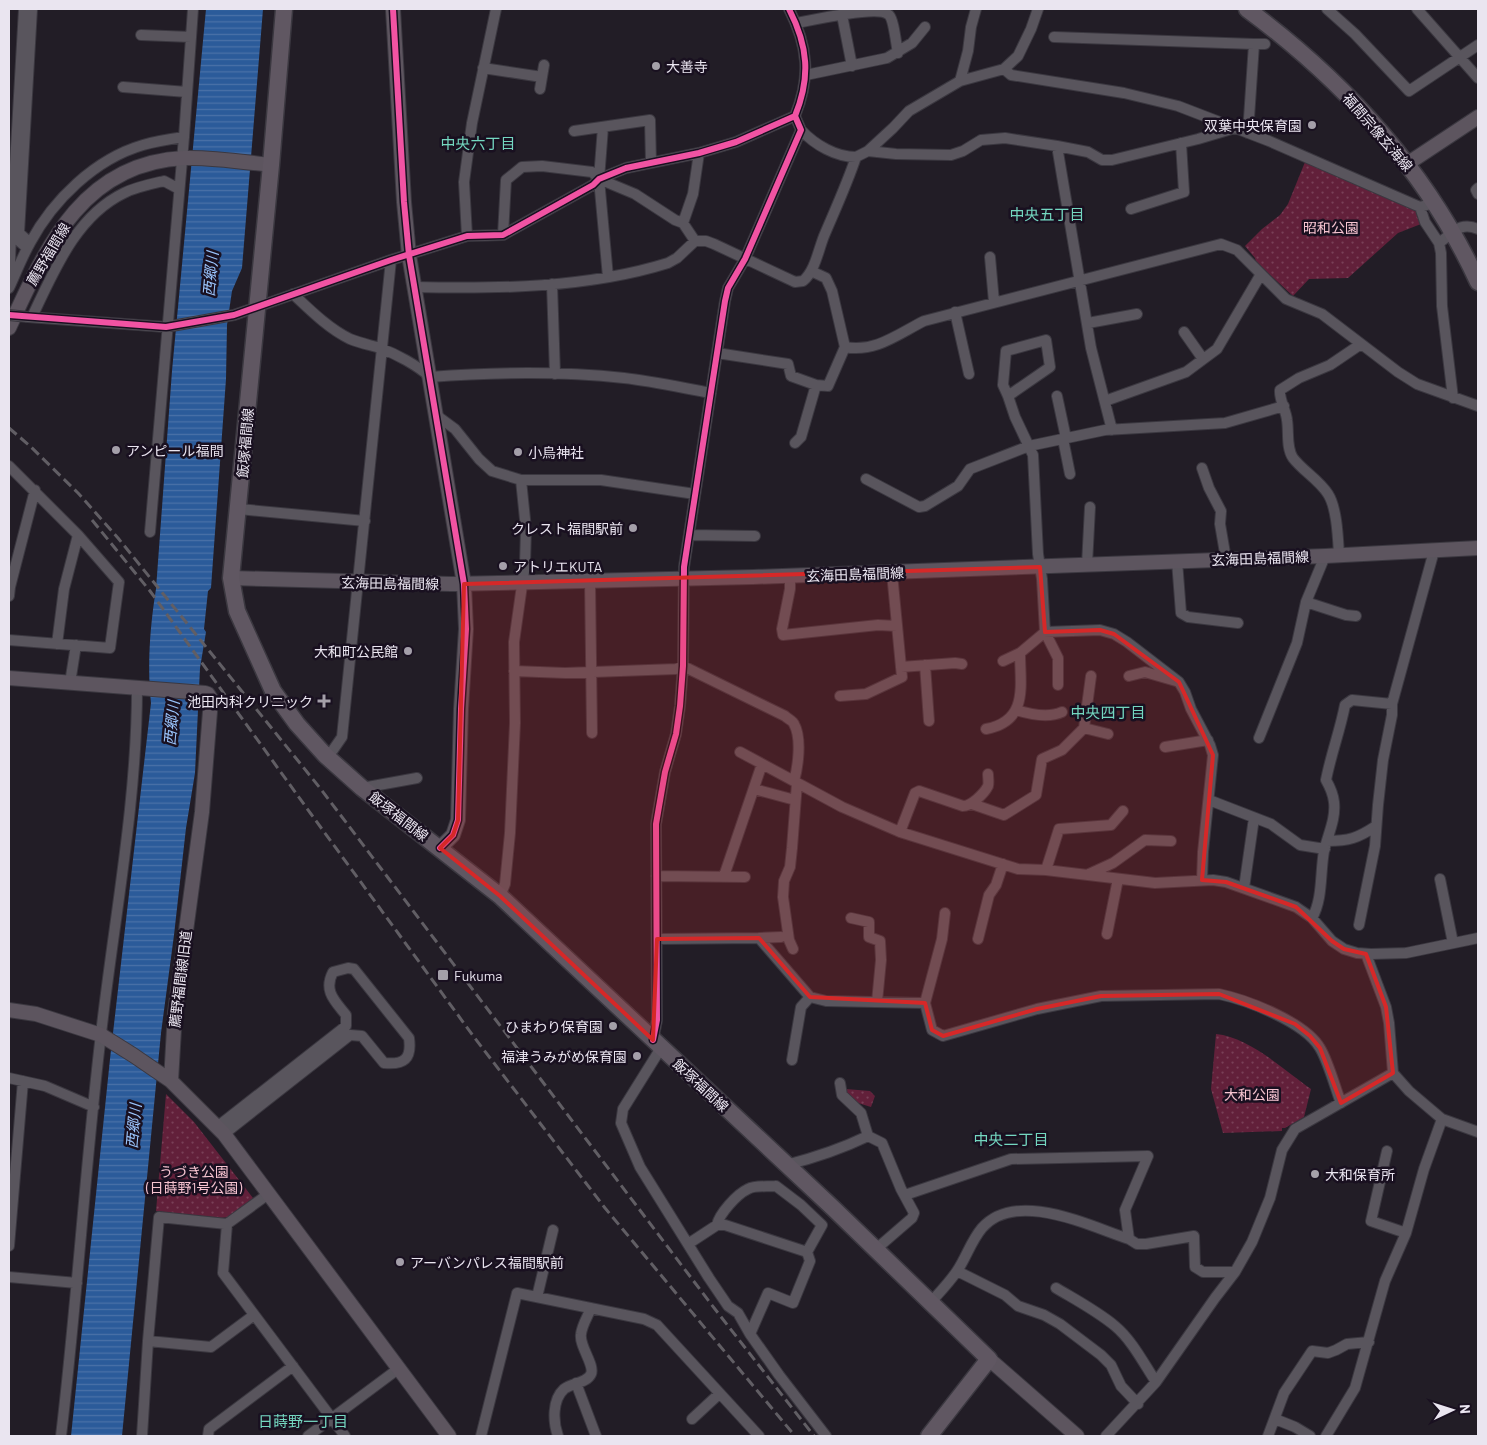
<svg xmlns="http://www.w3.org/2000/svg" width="1487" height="1445" font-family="Barlow,'Noto Sans JP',sans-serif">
<defs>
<pattern id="grass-dots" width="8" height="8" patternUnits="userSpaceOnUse" patternTransform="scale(1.25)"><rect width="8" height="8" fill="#62203a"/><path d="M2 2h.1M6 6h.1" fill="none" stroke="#794057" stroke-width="1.8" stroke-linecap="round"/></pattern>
<pattern id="water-rules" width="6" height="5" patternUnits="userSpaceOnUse" patternTransform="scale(1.25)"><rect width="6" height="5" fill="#2b5b9a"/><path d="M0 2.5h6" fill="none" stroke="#4a72a8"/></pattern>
</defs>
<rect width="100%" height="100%" fill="#221d26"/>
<path fill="url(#grass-dots)" d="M1305,162l111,48 5,14 -23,9 -50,45 -39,1 -16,17 -37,-34 -1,-4 -10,-12 17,-17 18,-14 8,-11z
M1216,1034c33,3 68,36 95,55l-7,28 -19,11h-3v3l-59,2 -12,-44z
M846,1089l24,2 5,5 -4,11 -13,-4 -11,-9z
M166,1094l28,28 59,76 -24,19 -8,1 -65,-7z"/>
<path fill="url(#water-rules)" d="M206,9h57l-21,259 -10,23 -5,34 -1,54 -15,209 -3,3 -4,38 2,3 -6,36 -5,105 -9,55 -12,107 -13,98 -39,403h-51l39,-377 41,-356c-4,-37 -1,-77 5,-114l16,-218z"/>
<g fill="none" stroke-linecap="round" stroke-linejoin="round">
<defs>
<path id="street" d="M24,9l-13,225 16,14
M1327,9l28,25 54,57 69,-46
M1417,9l61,69
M842,15l10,51
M797,23c15,-3 82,-18 92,-8 5,5 7,29 9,38
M141,35l50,2
M1054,37l200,7 -6,89
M1254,44h11
M483,68l59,9
M1004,69l7,6 113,18 54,13 91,35 151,66 14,-4
M806,75l81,-17 25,-15 13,-16
M960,81l8,-30 3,-24 5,-18
M123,87l64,5
M540,89l4,-24
M603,127l-4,52 9,98
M801,130c14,15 35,27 55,27
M574,131l76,-11 1,43
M1057,146l34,202 21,82
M868,151l28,3 55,1 12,-4 18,-11 24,-2 52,8 31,6 14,8h10l86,-21 37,-11
M1478,188l-2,2 2,4
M1420,207l5,15 14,21 2,10 1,53 11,92
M1131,209l53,-17 -3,-49
M683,223l10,-29 6,-41
M11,234l-1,29 5,11
M503,235l3,-55 16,-13 20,-1 50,6 7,7 36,15 40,26 8,3 12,18
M467,236l-3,-54 8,-59 24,-114
M28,241l-9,-8 13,-224
M1439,243c14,-10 21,-22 39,-14
M990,257l4,45
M552,284l3,90
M414,287c83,2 174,1 254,-24l9,-5 18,-17h11l8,3 81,38 8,-1c12,-10 15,-30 21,-45 11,-26 23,-52 32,-79l12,-6 25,-23 16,-17 51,-30 44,-12 14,-13 13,-27 7,-20
M9,288c7,-15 13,-31 21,-45 23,-43 65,-84 113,-98 13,-4 27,-6 41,-8
M293,294c17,16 36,35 57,45 10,4 20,6 30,9 16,6 37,17 50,29 65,-5 130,-6 194,1 28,3 59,10 87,15
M955,312l14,62
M28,317l138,10 68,-12 157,-55 76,-24 36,-1 90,-50 6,-6 27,-11 73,-15 37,-11 59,-26c16,-39 13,-70 -6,-107
M32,317c22,-46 44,-101 92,-124 12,-6 27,-9 40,-12l15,8
M1088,323l49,-9
M1184,332l19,27
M845,347c30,6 53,-13 79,-26l297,-77 16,6 49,49 36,15 76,58 19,12 61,22
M717,353l71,11 3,12 25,9 12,1 17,-39 -13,-56 -6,-13 -15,-7
M1008,396l-5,-11 3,-34 40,-11 4,27 -42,29 7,21 18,38 5,99 4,25 3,53 13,26v27
M1057,396l9,42
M1105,401l81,-29 31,-23 44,-75
M436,415l19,14 24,30 13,12 29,9h80l94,14
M1063,439l7,35
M795,443l6,-6 15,-52
M9,466l69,69 41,47 -9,66 -101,-8
M1202,468l7,20 12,23 -1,13 6,35
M866,479l53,28 6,-1 33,-20 12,-17 59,-23 76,-16 120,-7 59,-17
M239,509l126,12
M150,532l34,-395 9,-128
M690,535l65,1
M1339,555c-1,-17 -2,-47 -11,-61 -9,-14 -25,-23 -35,-36 -7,-10 -4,-26 -6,-38 -1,-10 -8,-20 -7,-30l19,-12 31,-13 31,-21
M1177,561l4,52 7,4 50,6
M1087,565l3,-58
M892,573l9,94
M790,576v13l-8,40 1,6 95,-10 19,1
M590,581l2,152
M9,596l1,-9 25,-97
M1306,602l40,13 10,1
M57,644l7,-55 14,-54
M1003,661l17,-8 25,-21 55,-2 14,4 13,8 52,40 6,10 6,17 19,36 3,10 -10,97 -1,28
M925,665l4,56
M514,671l51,2 111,-4 7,-3 102,50c3,3 8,5 9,8 8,14 4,43 0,57
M1129,676l16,-4 31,9
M70,683l6,-38
M840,696l26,-2 36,-17 -1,-10 54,-4 7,1
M1016,710c13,4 33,8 46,2
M1084,728l24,6
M986,729c43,-8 34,-44 34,-76
M1259,738l38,-95 9,-41 19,-46
M1165,747l43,-7
M740,752l102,55 58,25 118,37 28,1 109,13 58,-3 13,2 70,25 16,11 20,23 12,8 13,4 14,1 35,-1 72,-15
M325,755l8,-5 9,-13 49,-477
M362,788l55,-10
M754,789l41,11
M1209,800l62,24 29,21 25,4
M972,804l32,11 32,-20 6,-36 20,-9 22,-22 7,-52
M900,832l15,-39 4,-2 44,15c8,0 21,-12 25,-20 1,-3 0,-9 0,-12
M1327,841c22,0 31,-3 49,-15
M1046,870l13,-41 52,-4 12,-14
M1089,874l24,-11 32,-23 26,1
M656,876l89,1
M724,876l38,-112
M1440,879l13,64
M1244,888l10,-70
M500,896l5,-12 5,-51 5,-110 -1,-81 11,-78 1,-35 -5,-49
M945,913l-3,26 -17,64 7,27 11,6 94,-27 64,-13 118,-2c28,6 86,28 101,54 8,13 15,39 21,55
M851,918l18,4v15l11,4 1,19 -4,42
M1312,918c11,-19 8,-45 12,-67 4,-17 12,-32 10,-49 -1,-9 -4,-15 -8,-22 5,-26 14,-49 19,-75l7,-5 40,4
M1359,925l16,-79 3,-41 5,-45 9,-45v-11l42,-153
M1107,934l11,-55
M759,938l22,-1
M657,939l102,-1 51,59 16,4 99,2
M978,939l11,-44 7,-10 7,-21
M793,949l-4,-9 -6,-43 1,-16 6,-14 2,-19 5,-65
M1366,954l20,53 3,16 4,50 16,18 33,28 36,13
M653,1040l4,-20 -1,-196 9,-52 11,-38 4,-28 3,-40 1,-99 41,-266 3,-13 17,-29 56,-129 -6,-14
M661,1048l-38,61 -2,14 19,44 69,111 19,28 10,7 12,21 29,41 47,61
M792,1060l9,-53 9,-10
M9,1078l36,8 49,21
M217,1127l129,-101v-11c-11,-14 -23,-24 -13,-43l15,-4 6,1 55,69c3,21 -5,27 -25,25l-22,-27 -12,-1 -126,99
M868,1136l14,7 19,46 13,24 -2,5 -37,32
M1387,1151l-16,70 35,12
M786,1165c28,-7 55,-16 82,-29l-7,-23 -19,-18 -2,-12
M905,1195l106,-36 137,-3 -23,54 4,29
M227,1224l-4,49 122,163
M688,1244l29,-19c2,-11 20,-31 31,-36 7,-4 20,-2 28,-3l25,19 21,20 -15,27 -82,-27h-8
M9,1246l14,-165
M957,1271l48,24 13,11 26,9 16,9 41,31 10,10 10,21 17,18
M9,1277l68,6
M1056,1288c20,12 41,23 59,38 17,14 29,38 41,56
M537,1297l16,-67
M930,1303c9,-10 19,-20 27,-32 9,-13 14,-30 25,-43 34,-39 107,-2 147,11l8,5h9l48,-8 1,31 8,5h32
M750,1334l18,-41 25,10 17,-42 -3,-9
M148,1341l63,6 43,-32
M576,1383l20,53
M692,1419l27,-25
M1275,1419l20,8 15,9
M61,1436c16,-134 24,-268 40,-402 13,-115 36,-230 36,-346
M142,1436l6,-95 11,-124 68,7 40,-29
M208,1436l1,-7 84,-63
M308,1436l90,-67
M481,1436l36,-143 127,26 13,6 102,111
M558,1436c-5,-14 -6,-36 6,-47 8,-6 23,-6 27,-15 4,-9 -12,-28 -10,-40 1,-9 7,-18 10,-26
M1106,1436l50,-54 59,-84 20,-26 17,-30 18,-44 12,-48 13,-21 98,-56
M1268,1436l16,-43 28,-42 16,2 8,-3 11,-6 22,-2
M1326,1436l29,-48 30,-107 21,-48 18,-64 18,-50"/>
<path id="secondary" d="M393,9l11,193 5,53 55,329 2,45 -5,80 -3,111 -5,15 -13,13
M1407,164l71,-47
M9,328c37,-80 73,-165 175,-170 29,-1 59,4 87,7
M231,578l220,6 302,-7 572,-21 153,-8
M9,678l196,15 3,1 3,5 -9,113 -27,200 -4,69
M9,1010l27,4 65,21 32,20 38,26 53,53 225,302
M989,1359l88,77"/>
<path id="primary" d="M284,9l-13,156 -40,413 6,33 36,80 24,33 28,31 37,33 138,108 333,312 156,151 -60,77
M1247,9c97,72 180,162 231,273"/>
</defs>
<use href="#street" stroke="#3b3840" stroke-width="12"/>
<use href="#secondary" stroke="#3b3840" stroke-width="16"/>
<use href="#primary" stroke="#3b3840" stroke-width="19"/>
<use href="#street" stroke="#59555d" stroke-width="10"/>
<use href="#secondary" stroke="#5d555f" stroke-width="14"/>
<use href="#primary" stroke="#605762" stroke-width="16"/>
<path stroke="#615e64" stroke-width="3" stroke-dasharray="10 5" stroke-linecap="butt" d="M9,428l21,18 48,47 40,45 202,250 391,516 103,132
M92,520l58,71 161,223 163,223 131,171 190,228"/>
<defs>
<path id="street-bridge" d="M9,315l19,2"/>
</defs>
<use href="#street-bridge" stroke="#3b3840" stroke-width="12" stroke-linecap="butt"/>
<use href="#street-bridge" stroke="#59555d" stroke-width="10"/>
<defs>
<path id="cycleway" d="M393,9l11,193 5,53 55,329 2,45 -5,80 -3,111 -5,15 -13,13
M9,315l157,12 68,-12 157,-55 76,-24 36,-1 90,-50 6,-6 27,-11 73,-15 37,-11 59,-26c16,-39 13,-70 -6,-107
M653,1040l4,-20 -1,-196 9,-52 11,-38 4,-28 3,-40 1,-99 41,-266 3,-13 17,-29 56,-129 -6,-14"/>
</defs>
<use href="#cycleway" stroke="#191020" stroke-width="9"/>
<use href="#cycleway" stroke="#f153a3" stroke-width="6"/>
</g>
<path fill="#d62828" fill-opacity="0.2" stroke="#d62828" stroke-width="4" stroke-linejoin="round" d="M1040,567l5,65 55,-2 14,4 65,48 34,73 -11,125 24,2 70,25 36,34 12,8 22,5 20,53 7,66 -52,30 -21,-55 -10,-12 -15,-12 -76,-30 -118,2 -64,13 -94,27 -11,-6 -7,-27 -115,-6 -51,-59 -102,1 -4,101 -153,-144 -60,-48 13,-13 5,-15 6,-236z"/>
<g fill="#a49fa9" stroke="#191020" stroke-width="2">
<circle cx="656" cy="66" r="5"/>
<circle cx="1312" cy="125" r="5"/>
<circle cx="116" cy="450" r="5"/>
<circle cx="518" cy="452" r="5"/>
<circle cx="633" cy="528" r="5"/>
<circle cx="503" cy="566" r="5"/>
<circle cx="408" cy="651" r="5"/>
<path d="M321.5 693.5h5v5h5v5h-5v5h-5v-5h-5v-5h5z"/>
<rect x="437" y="969" width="12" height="12" rx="2.5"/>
<circle cx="613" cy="1026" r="5"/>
<circle cx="637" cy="1056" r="5"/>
<circle cx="1315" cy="1174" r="5"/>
<circle cx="400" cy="1262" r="5"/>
</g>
<g text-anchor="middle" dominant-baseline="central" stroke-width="5" stroke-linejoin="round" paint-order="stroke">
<g font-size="14" fill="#eae5f0" stroke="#191020" text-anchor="start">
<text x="666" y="66">大善寺</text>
<text x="1302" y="125" text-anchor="end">双葉中央保育園</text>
<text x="126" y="450">アンピール福間</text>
<text x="528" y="452">小烏神社</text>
<text x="623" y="528" text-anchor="end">クレスト福間駅前</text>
<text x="513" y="566">アトリエKUTA</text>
<text x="398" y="651" text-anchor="end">大和町公民館</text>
<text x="313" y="701" text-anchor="end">池田内科クリニック</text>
<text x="454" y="975">Fukuma</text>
<text x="603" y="1026" text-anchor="end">ひまわり保育園</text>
<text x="627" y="1056" text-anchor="end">福津うみがめ保育園</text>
<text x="1325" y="1174">大和保育所</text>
<text x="410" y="1262">アーバンパレス福間駅前</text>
</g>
<g font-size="14" fill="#eae5f0" stroke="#191020">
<text transform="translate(1378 132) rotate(49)">福間宗像玄海線</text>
<text transform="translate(48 254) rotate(-59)">薦野福間線</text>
<text transform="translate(245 443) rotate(-85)">飯塚福間線</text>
<text transform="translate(1260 558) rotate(-2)">玄海田島福間線</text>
<text transform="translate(855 574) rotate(-2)">玄海田島福間線</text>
<text transform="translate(390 583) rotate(1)">玄海田島福間線</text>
<text transform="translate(399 816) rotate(38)">飯塚福間線</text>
<text transform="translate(180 979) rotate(-83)">薦野福間線旧道</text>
<text transform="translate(701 1085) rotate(43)">飯塚福間線</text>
</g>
<g font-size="14" fill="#f6c3d0" stroke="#191020">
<text x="1331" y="227">昭和公園</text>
<text x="1252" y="1094">大和公園</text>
<text x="194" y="1171">うづき公園<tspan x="194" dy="16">(日蒔野1号公園)</tspan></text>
</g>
<g font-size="15" fill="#74d7c0" stroke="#191020">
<text x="478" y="143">中央六丁目</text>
<text x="1047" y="214">中央五丁目</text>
<text x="1108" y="712">中央四丁目</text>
<text x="1011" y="1139">中央二丁目</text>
<text x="303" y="1421">日蒔野一丁目</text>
</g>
<g font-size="15" font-style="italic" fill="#99c3fb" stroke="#191020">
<text transform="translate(210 274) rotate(-85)">西郷川</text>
<text transform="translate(171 723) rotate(-85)">西郷川</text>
<text transform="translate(133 1126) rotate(-85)">西郷川</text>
</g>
</g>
<rect width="1487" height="1445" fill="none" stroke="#eae5f0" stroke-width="20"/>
<g transform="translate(1452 1410) rotate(86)" stroke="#191020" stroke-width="4" paint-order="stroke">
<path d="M0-4L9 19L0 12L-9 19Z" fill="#eae5f0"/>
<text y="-8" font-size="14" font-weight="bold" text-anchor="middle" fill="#eae5f0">N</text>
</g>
</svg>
